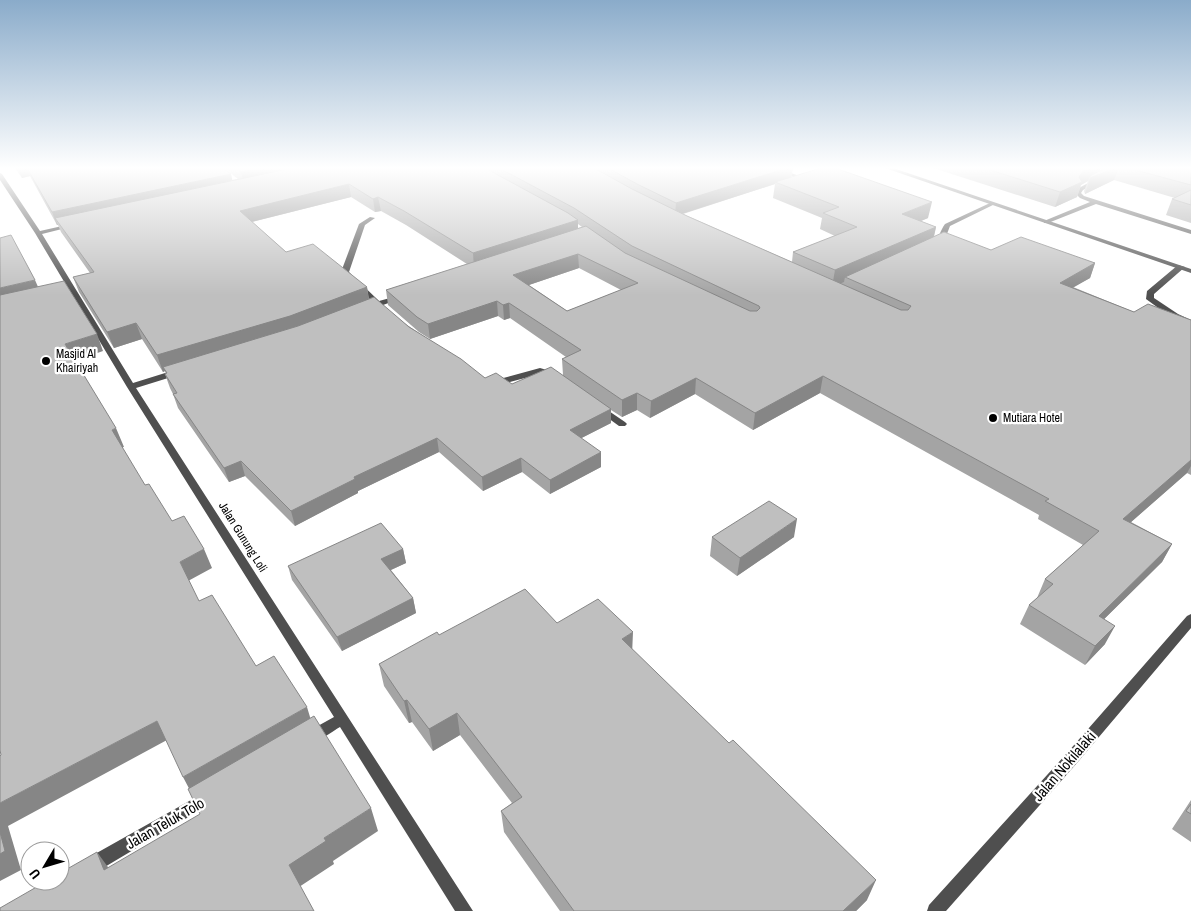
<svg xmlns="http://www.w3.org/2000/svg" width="1191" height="911" font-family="'Archivo Narrow',sans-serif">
<rect width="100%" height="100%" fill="#fff"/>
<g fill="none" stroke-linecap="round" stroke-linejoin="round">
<path fill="#4f4f4f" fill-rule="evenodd" d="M771,168h7l32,12 -5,1z
M1093,168h6l6,10 -22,12 -2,3 3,3 107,34v4l-95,-30 -48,19h-4v-2l46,-19 -10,-4 -5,-5 4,-5 20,-11z
M990,203l5,1 -45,22 -5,13 -6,6h-4l-1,-1c5,-6 6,-13 11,-20z
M1178,265l7,2 -31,27v4l24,16 13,6v5l-19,-7 -26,-19 1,-8z"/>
<path fill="#4f4f4f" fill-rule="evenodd" d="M885,168h8l298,101v4z
M0,173l2,1 38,57 31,-7 3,2 -32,8 91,149 45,-14 4,3 -1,2 -45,14 337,523h-18l-115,-184c-9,5 -22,17 -33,13l-2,-4 2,-4 27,-15 -207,-330 -92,-154 -35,-53z
M370,217l5,1 -10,7 -16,47 30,29 22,-6 4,2 -22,8 1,2 -4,2 -4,-2 -10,2v-4l6,-1 -25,-23 -6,-9 18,-48z
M540,368l17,5 1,2 -4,3 -14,-4 -45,12 -4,-3 1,-2z
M600,405l25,17 2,2 -2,2h-6l-22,-16 -2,-2z
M1191,614v14l-114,135 -131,148h-19l2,-6 138,-152 120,-137z
M207,791l5,2 3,5 -3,5 -114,68 -6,2 -6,-2 -2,-6 2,-6z"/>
</g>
<path fill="#a4a4a4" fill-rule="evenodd" d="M15,168h208l9,12 6,-1 -14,-11h569l-2,9 137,41 -7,3 15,6 -2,10 57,13 104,13 -5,15 -17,9 61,25 57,8v155l-4,-2 -56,49 41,22 -10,18 -58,57 1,25 -20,21 -65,-41 9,-19 8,-7 8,-19 38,-34 -45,-26 1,-4 -219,-122 -67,37 -58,-36 -45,24 -13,-8 -15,7 -11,-7v13l-30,15 20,29 -51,27 -28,-22 -39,19 -44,-39 -81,39v2l-63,33 -50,-50 -16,6 -51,-74 -5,-14 -3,-6 -5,-14h1l-1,-3 -2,1 -21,-33 -28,9 -35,-56 -6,-15 17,-4 -29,-41 -3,-7h-1l-27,-49 -8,2zM775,184l-2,14 49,20 -2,11 15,7 -42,16 -1,10 -109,-48zM351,197l24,15 6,-1 25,14 61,39 -81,26 2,15 31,27 11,7 68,-23 6,4 6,-2 56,39 -4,2 1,16 -51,9 -27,-6 -116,-79 -2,-12 -81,-35 -34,-30zM578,224l4,3 -4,1zM579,268l42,22 -54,21 -38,-26z
M933,168h166l-1,3 3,-1 -1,-2h91v55l-25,-8 6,-16 3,-1 -61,-18 -29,14 -1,-3 4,-10 -7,4 -4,12 -22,10z
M712,537h82l-57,39 -27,-20z
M403,549l3,14 -15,7 22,28 3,15 -74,38 -50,-71 -4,-14z
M557,623l75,26 235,251 -11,11h-296l-56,-79 -3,-21 11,-8 -52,-68 -27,16 -21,-29 -3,1 -25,-37 -5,-22 60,-29z
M1191,800v42l-19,-13z"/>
<path fill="#868686" d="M18,168h8l4,8 -8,2z
M263,168h63l-81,17 -4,-13z
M787,168h6l-2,10 -16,4v2l-100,32 1,-13z
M1090,168h9l-2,8 18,-8h4l-5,12 -29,14 5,-16v-2l-2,5 -7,4 -4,12 -22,10 5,-15 19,-15 4,-6z
M231,174l3,13 -179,31 3,7h-1l-5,-13z
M349,184l2,13 -108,27 -3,-13z
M378,197l3,14 -6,1 -2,-13z
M932,202l-4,16 -29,12 3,-16z
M578,220v14l-104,34 -1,-15z
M936,227l-4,16 -87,34 -1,5 -12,5 3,-17z
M578,254l1,14 -65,22 -1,-15z
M1095,263l-5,15 -35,20 5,-15z
M35,280l7,16 -42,10v-18z
M367,287l2,15 -203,69 -3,-4 2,4 -2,1 -6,-17z
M497,301l1,15 -68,23 -2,-15z
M509,303l1,15 -6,2 -1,-15z
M136,323l6,16 -28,9 -7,-16z
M97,334l6,17 -31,11 -7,-18z
M823,376l-3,17 -67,37 2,-17z
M696,378l-1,16 -45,24 1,-17z
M637,393v17l-15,7v-17z
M611,409v14l-41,21v-14z
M116,428l8,19 -5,1 -7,-18z
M437,438l2,14 -81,39v2l-63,33 -4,-15 63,-34z
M601,452v15l-51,27v-14z
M521,458l1,14 -39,19 -1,-14z
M1191,460v6l-4,7 -73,64 9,-18z
M241,461l4,15 -16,6 -5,-14z
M797,519l-3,18 -57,39 3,-18z
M1172,544l-10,18 -73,72 10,-18z
M204,549l8,19 -24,13 -8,-19z
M403,549l3,14 -22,10 -3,-14z
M413,598l3,15 -74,38 -5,-14z
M1115,626l-10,18 -20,21 10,-19z
M633,632l-1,23 -10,-16z
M407,700l5,22 -3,1 -5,-22z
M307,707l6,20 -120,69 -10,-19z
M457,713l3,22 -27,16 -4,-22z
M157,721l10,19 -159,86 13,44 -21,11v-78z
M371,808l7,23 -45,30 1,3 -35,23 -10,-22 35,-27z
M97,852l16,22 -9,-4z
M876,880l-9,20 -11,11h-13z"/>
<path fill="#bfbfbf" stroke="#868686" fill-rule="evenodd" d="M27,168h196l8,6 -179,38z
M236,168h27l-22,4z
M292,168h193l83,45 10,7 -105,33 -69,-42 -26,-14 -5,2 -24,-15 -109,27 46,41 27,-8 54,43 -77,29 -133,39 -21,-32 -29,9 -34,-55 21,-5 -39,-54z
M499,168h95l38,21 55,27 214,94h7l3,-4 -66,-29 99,-45 47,18 30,-13 74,26 -35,20 74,29 14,-8 43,16v140l-68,59 49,25 -73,72 16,10 -20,20 -66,-41 24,-21 -8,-5 54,-48 -54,-30 4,-2 -226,-123 -68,37 -59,-35 -45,23 -14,-8 -15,7 -60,-41 19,-9 -72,-47 -6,2 -6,-4 -69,23 -11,-7 -31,-27 200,-64 39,27 125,58h7l3,-3 -1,-2 -127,-60 -58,-38zM578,254l60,29 -71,28 -54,-36z
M608,168h179l-111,35 -39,-19z
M821,168h14l97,34 -30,12 34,13 -101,43 -42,-18 64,-25 -34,-14 16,-6 -64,-25z
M984,168h106l-7,3 -4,6 3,5 -22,10z
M1105,168h10l-25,10v-2z
M1128,168h63v17z
M1191,190v15l-19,-6z
M11,235l24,45 -35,8v-50z
M64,281l33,53 -32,10 51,84 -4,2 33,55 4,-1 23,37 12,-5 20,33 -24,13 19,39 13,-6 44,71 18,-10 33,51 -124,70 -26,-56 -157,82v-47l1,-1 -1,-5v-455z
M374,297l35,30 52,32 24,19 11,-5 16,11 39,-17 60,42 -41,21 31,22 -51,28 -29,-22 -39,19 -45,-39 -83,39 1,2 -64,32 -50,-50 -17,7 -51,-74 4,-1 -12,-19 2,-1 -4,-6 135,-41z
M769,501l28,18 -57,39 -28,-21z
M381,523l22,26 -22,10 32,39 -76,39 -49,-71z
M525,589l32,34 41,-24 35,33 -11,7 107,104 4,-3 143,140 -33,31h-269l-73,-100 21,-14 -65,-84 -28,16 -22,-29 -3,1 -25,-37 58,-32 2,3z
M314,716l57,92 -47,30 2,3 -37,24 25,46h-314v-3l47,-27h13v-8l37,-21 7,18 96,-56 -12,-25z
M1191,804v10l-5,-3z
M0,832l5,19 -5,3z"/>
<linearGradient id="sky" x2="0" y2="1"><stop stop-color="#8aabca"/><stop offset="0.57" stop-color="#fff"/><stop offset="1" stop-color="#fff" stop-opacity="0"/></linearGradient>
<rect width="1191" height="295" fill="url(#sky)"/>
<g fill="#000" stroke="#fff" stroke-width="2">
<circle cx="46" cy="361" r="5"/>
<circle cx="993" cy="418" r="5"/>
</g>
<g text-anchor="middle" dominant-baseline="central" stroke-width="4.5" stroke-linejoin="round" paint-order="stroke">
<g font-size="12" fill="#000" stroke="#fff" text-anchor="start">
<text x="56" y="354">Masjid Al<tspan x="56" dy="14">Khairiyah</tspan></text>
<text x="1003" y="418">Mutiara Hotel</text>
</g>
<g font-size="12" fill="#000" stroke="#fff">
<text transform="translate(243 537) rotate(58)">Jalan Gunung Loli</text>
</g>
<g font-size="15" fill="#000" stroke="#fff">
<text transform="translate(1064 766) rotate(-49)">Jalan Nokilalaki</text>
<text transform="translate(165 823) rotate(-30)">Jalan Teluk Tolo</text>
</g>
</g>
<g transform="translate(45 866) rotate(232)"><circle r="24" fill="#ffffff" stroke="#999999"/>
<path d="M0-4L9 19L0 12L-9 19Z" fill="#000000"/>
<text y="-8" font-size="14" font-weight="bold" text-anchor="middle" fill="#000000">U</text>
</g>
</svg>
